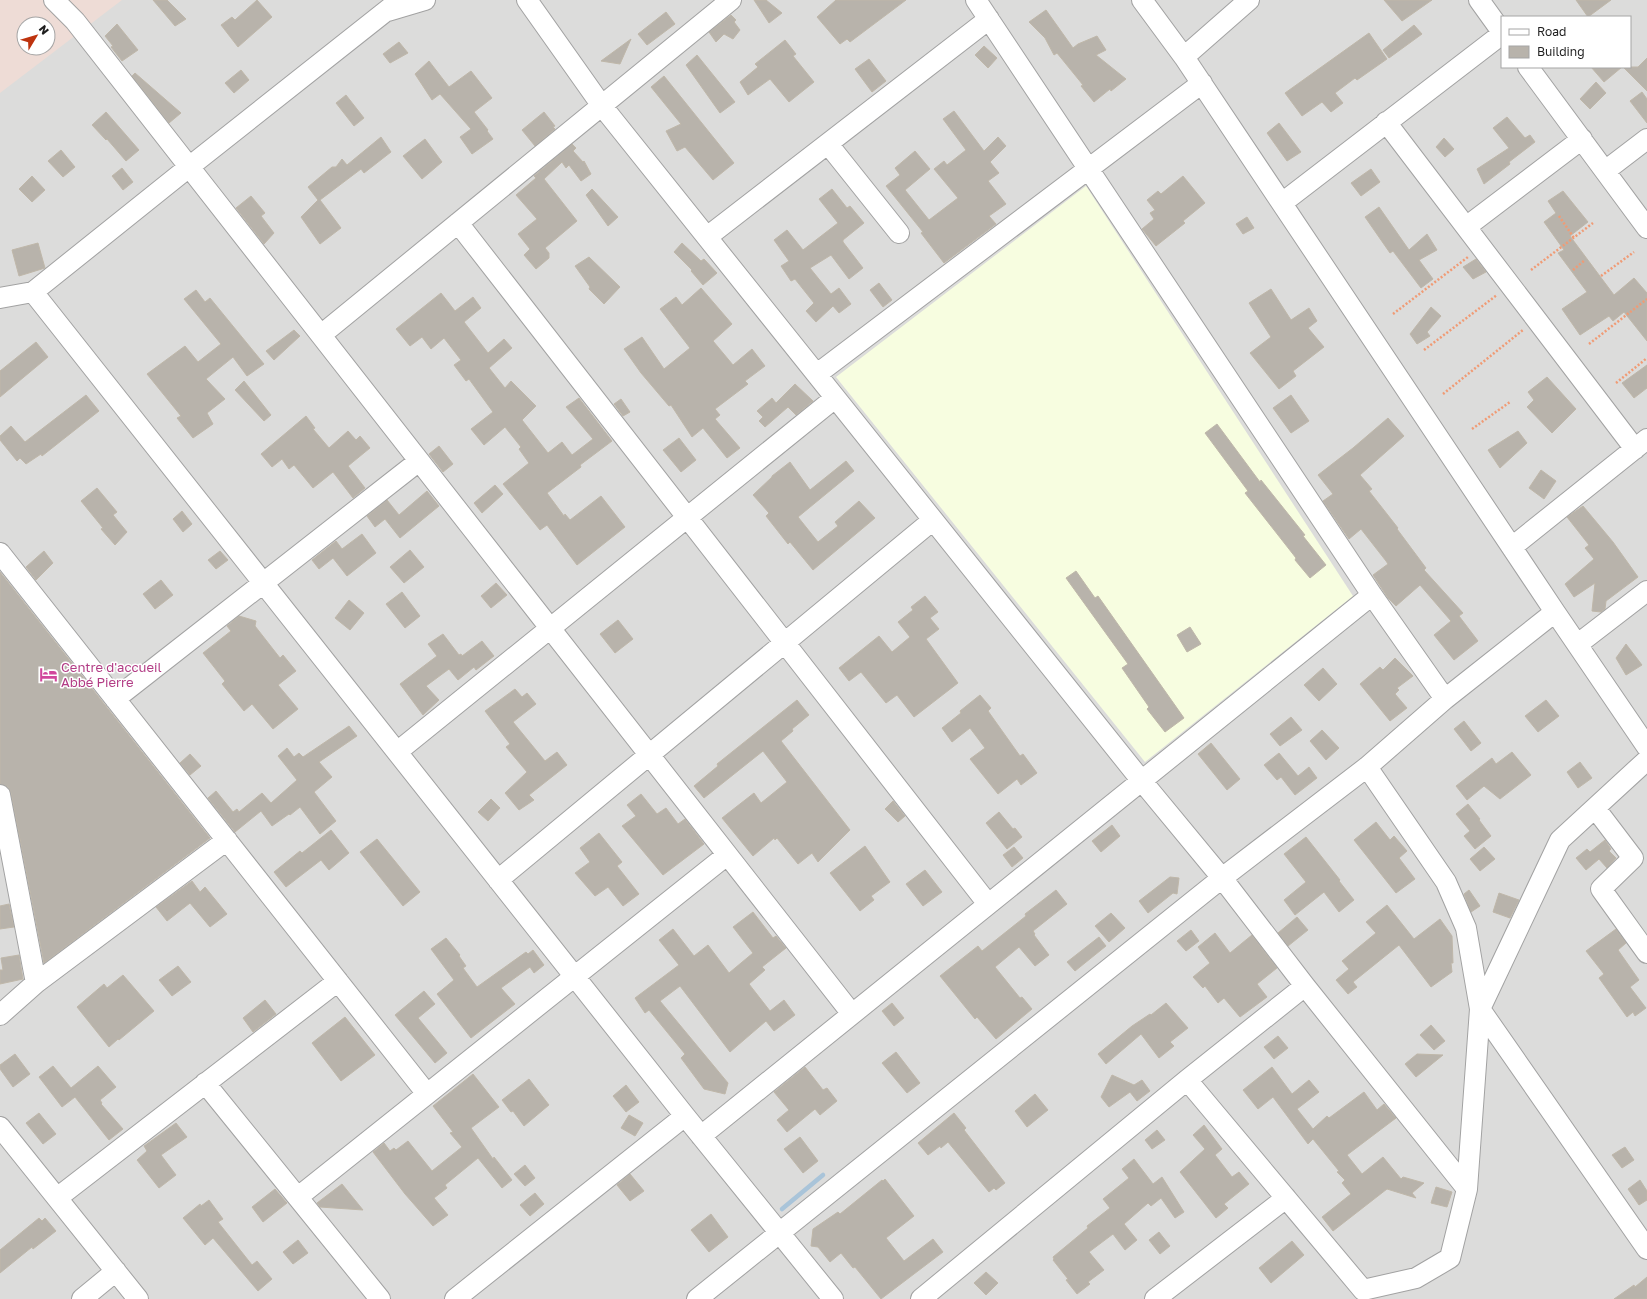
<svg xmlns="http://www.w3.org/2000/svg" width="1647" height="1299" font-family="'Golos Text',sans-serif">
<rect width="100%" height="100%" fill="#efede5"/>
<path fill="#dcdcdb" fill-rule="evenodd" d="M0,0h1647v1299h-1647zM1502,17h128v50h-128zM24,24h24v24h-24z"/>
<path fill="#eedcd6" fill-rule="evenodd" d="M0,0h122l-122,93zM24,24h24v24h-24z"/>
<path fill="#f7fde0" d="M1086,186l267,410 -208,166 -309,-385z"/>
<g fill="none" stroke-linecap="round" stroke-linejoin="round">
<path stroke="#a9c4d9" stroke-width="4.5" d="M782,1209l41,-34"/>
</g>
<path fill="#b8b3ab" stroke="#bfb7a9" d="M153,0h14l19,19 -11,7z
M257,0l15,17 -34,30 -17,-22 11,-8 3,3z
M754,0h12l16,13 -13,10z
M836,0h70l-56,42 -3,-3 -7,5 -23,-27z
M1384,0h48l-30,21z
M1576,0h35l-23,17z
M1046,10l27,38 5,-4 19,-8 9,14 -10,5 30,24 -15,12 -1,-2 -16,13 -13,-16 2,-1 -26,-32 -3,2 -9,-17 -16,-16z
M666,12l9,12 -28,21 -9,-11z
M731,15l5,5 -2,2 6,8 -7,9 -9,-5 -8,8 -7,-10z
M117,24l21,26 -16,11 -11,-14 2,-1 -8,-10z
M1414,25l8,9 -33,24 -6,-8z
M1369,33l18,26 -30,21 -2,-2 -20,15 8,10 -12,9 -9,-10 -20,14 -17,-23z
M631,39l-11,25 -19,-3z
M785,40l11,14 -3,2 21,26 -25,20 -19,-23 -22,16 -8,-13 18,-15 -3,-3z
M399,42l9,11 -18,10 -7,-9z
M984,46l13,12 -9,10 -13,-13z
M697,55l38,47 -15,11 -34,-48z
M1647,58v33l-24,-24h15z
M869,59l17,22 -14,11 -17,-23z
M429,61l20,26 22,-16 21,27 -18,14 14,18 -1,1 6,8 -21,15 -12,-17 11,-8 -31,-35 -8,6 -17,-26z
M1591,67h31l-18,15z
M241,70l8,10 -15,13 -9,-10z
M135,73l46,40 -12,10 -37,-47z
M664,76l70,87 -21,17 -28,-33 -8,4 -11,-20 15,-7 -30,-37z
M1596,82l10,11 -16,16 -10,-10z
M1642,92l5,7v24l-17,-22z
M346,95l18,23 -10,8 -18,-23z
M954,111l30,40 14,-14 8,9 -16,16 9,11 -11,8 18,23 -17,12 7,8 -52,39 -23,-30 2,-1 -37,-46 14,-11 -5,-7 20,-17 15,18 -25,21 24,30 29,-22 -24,-29 10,-8 3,4 19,-15 -23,-31z
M106,112l33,38 -13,11 -19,-22 -1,1 -14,-15z
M544,112l11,14 -2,1 2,2 -20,17 -13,-16z
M1507,117l18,21 5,-3 5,7 -26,20 1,2 -26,20 -7,-15 32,-21 -16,-20z
M1279,123l22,29 -14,9 -20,-28z
M381,137l10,15 -27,21 -3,-4 -41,31 21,28 -21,16 -19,-27 17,-17 -10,-13 24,-20h4l6,-8 5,6z
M1444,138l10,11 -9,8 -9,-10z
M425,139l17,23 -20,17 -19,-23z
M572,144l4,4 -3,3 10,11 1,-1 7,13 -10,7 -12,-16 -3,3 -4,-6 -18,17 33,42 -32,27 4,5v5l-13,11 -12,-14 6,-6 -12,-15 19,-15 -21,-24 20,-17 -2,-2z
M61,150l14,17 -12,10 -15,-16z
M122,168l11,14 -10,8 -11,-14z
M1371,169l9,13 -19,14 -10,-13z
M32,176l13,14 -13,12 -13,-13z
M1183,176l22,27 -22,18 2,2 -29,23 -14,-17 12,-10 -4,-6 5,-3 -8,-10 11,-9 3,3z
M592,189l26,28 -10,9 -22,-31z
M832,189l15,19 3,-2 14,17 -21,17v2l20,26 -14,11 -18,-24 -21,13 21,26 8,-6 12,16 -12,9 -6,-7 -17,16 -10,-11 8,-8 -19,-24 -4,2 -10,-15 8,-5 -15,-21 13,-10 16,20 35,-27 -19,-24z
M1563,191l25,31 -18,14 44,59 20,-17 13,15v48l-23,-29 -11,9 -4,-5 -29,19 -18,-26 25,-17 -29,-39 6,-3 -20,-28 12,-9 -8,-12z
M251,196l14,17 -4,3 13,17 -10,11 -28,-36z
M1379,207l30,43 18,-16 10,16 -18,10 14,19 -12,9 -28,-37 -3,2 -25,-36z
M1247,217l7,11 -11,6 -7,-10z
M38,243l7,25 -26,8 -7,-26z
M682,243l19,18 3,-2 13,14 -14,12 -12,-14 1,-1 -18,-18z
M589,257l31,30 -16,17 -15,-15 1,-2 -15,-21z
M1476,259l10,13 -13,7 -10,-12z
M879,283l13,17 -9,7 -13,-17z
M701,288l31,36 -19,17 20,24 19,-16 13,17 -20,15 3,3 -33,25 5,6 -5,4 25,29 -13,10 -24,-30 -11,9 -21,-32 -2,1 -28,-33 -17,-24 18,-12 22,32 26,-21 -30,-39 16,-12 6,8z
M1271,289l20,31 18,-12 8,13 -9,7 16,19 -31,24 3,5 -17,13 -29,-36 21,-16 -22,-34z
M196,290l9,12 5,-4 54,66 -17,12 -14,-19 -27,22 19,20 -18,14 6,11 -20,14 -16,-20 4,-2 -34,-42 38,-28 13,16 23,-18 -37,-45z
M441,293l14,18 18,-14 8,11 -17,14 24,31 16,-14 8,9 -23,20 16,20 6,-7 25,25 -14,14 26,33 14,-11 10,13 21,-16 -27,-32 13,-9 33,43 -32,24 1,2 -34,26 17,23 1,-2 5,6 31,-24 24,31 -48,38 -30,-40 -7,5 -37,-46 26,-21 -10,-14 2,-2 -16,-20 -21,18 -13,-16 22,-17 -24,-33 -3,2 -12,-16 7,-5 -17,-22 -13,11 -9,-12 -12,9 -14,-17z
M1431,307l10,9 -14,16 3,4 -13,8 -7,-10z
M294,330l6,6 -26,24 -8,-9z
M36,342l12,15 -48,40v-26z
M1647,365v23l-13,10 -12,-15z
M1547,377l29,32 -24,24 -25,-26 7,-7 -6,-8z
M244,381l27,34 -7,6 -29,-31z
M795,384l18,17 -17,14 -8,-8 -23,20 -6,-6 4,-4 -6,-6 15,-13 4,5z
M86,395l13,16 -57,45 -1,-2 -15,10 -6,-6 -3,3 -17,-21v-4l11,-10 14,16z
M1291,395l18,26 -18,12 -18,-25z
M621,399l9,13 -7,4 -9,-12z
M306,416l9,12 -2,1 16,19 19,-17 8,9 4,-4 10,12 -22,18 17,22 -12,10 -20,-26 -20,16 -19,-23 -5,4 -7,-10 -10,8 -11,-13z
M1388,418l16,18 -44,39 12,14 -3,2 29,37 -1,1 29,39 -2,2 39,43 -4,3 19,25 -24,19 -20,-25 17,-14 -31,-36 -24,21 -8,-8 -15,-23 15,-11 -2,-3 -25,-32 -12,10 -26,-38 10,-7 -15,-19 35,-27z
M1217,424l43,58 1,-2 44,55 -2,1 23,29 -16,13 -15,-18 1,-2 -51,-65 3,-2 -43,-58z
M1518,431l9,12 -27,25 -12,-18z
M679,438l17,22 -15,12 -18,-22z
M439,446l14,18 -10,8 -14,-18z
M846,461l8,10 -56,46 20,25 20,-16 -3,-4 24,-21 16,17 -62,52 -23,-28 -2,2 -22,-28 3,-3 -16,-18 19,-18v-1l18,-14 20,28z
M1541,470l15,11 -12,18 -15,-11z
M495,485l8,9 -21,19 -8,-10z
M97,488l20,24 -4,3 14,17 -12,13 -14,-16 2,-1 -22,-27z
M427,491l12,15 -39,32 -15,-19 -10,8 -8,-11 20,-16 12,15z
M1583,506l30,36 25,35 -32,24 -1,8 -4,3 -9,-1 3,-28 -21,14 -9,-13 29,-25 -9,-11 4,-3 -22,-28z
M182,511l10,13 -9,8 -10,-13z
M362,534l14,19 -29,23 -14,-18 -14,11 -7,-9 24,-19 6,8z
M410,550l14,17 -20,16 -14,-16z
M44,551l9,12 -17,17 -10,-13z
M220,551l8,9 -12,9 -8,-9z
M1076,571l19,27 3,-2 86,122 -19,14 -18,-23 2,-2 -27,-39 6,-4 -62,-86z
M0,572l210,266 -166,125 -33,-170 -3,-6 -8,-3z
M161,580l12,15 -18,14 -12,-15z
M496,583l11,12 -16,13 -10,-12z
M402,592l18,24 -15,12 -19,-24z
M925,596l13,16 -8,6 9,11 -13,10 32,44 -44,34 -17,-22 -11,8 -25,-31 -12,9 -10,-13 40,-32 13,16 18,-15 -12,-15 15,-12 -2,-3z
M349,600l15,13 -14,17 -15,-12z
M239,616l17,5 -1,5 25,32 3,-3 13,16 -18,14 20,24 -25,20 -21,-25 -8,7 -22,-27 3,-3 -22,-28 28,-22 -4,-5z
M618,620l15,19 -18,14 -15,-19z
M1190,627l11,17 -14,8 -10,-17z
M443,634l16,21 2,-1 1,2 20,-15 12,15 -18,14 -2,-3 -16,13 -9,-11 -23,17 13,14 -16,15 -23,-31 37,-28 -9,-12z
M1626,644l16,21 -16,10 -10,-17z
M1395,658l18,18 -16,12 2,2 -4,4 12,14 -17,13 -30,-37 20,-17 3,3z
M1323,668l14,16 -18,17 -15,-16z
M515,689l7,8 5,-4 9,11 -23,18 32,39 12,-9 10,13 -38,30 5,5 -15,10 -14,-17 22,-21 -21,-25 4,-3 -25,-33z
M980,695l11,13 -3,3 32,45 3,-2 14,19 -16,12 -4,-6 -19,15 -28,-35 15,-11 -15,-20 -18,14 -10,-14 19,-15 -1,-2z
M797,700l12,15 -17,14 1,2 -12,10 69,89 -32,32 -6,-9 -14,11 -21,-26 -2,2 -1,-2 -21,18 -31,-38 32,-25 7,10 26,-21 -24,-31 -59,47 -10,-12 24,-20 -1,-2z
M1546,700l13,16 -21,16 -13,-16z
M1291,717l11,13 -22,16 -10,-12z
M1464,721l17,22 -10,8 -17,-22z
M349,726l8,10 -38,26 13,15 -18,15 22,29 -16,13 -20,-27 -10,8 -1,-1 -17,12 -11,-15 -26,21 -27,-34 8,-7 17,21 4,-3 2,3 23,-19 9,10 26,-23 -19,-24 9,-8 7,9 5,-4 4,4z
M1322,730l17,18 -13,12 -16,-19z
M1211,743l29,36 -13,11 -29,-36z
M1512,752l19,23 -31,24 -16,-13 -17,14 -11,-14 36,-28 4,6z
M1279,753l19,23 11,-9 8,11 -22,17 -14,-18 -4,3 -13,-15z
M190,754l11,12 -11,9 -10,-12z
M1580,762l12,16 -14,10 -11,-16z
M641,794l16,20 9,-6 12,16 7,-5 19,25 -41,31 -41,-49 14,-10 -9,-11z
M491,799l9,9 -12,13 -10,-9z
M893,801l12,15 -7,6 -13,-13z
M1468,804l12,15 -1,1 12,16 -16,13 -11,-13 6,-5 -14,-17z
M999,812l14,17 2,-1 7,9 -15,12 -21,-26z
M1376,822l14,18 4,-4 13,15 -8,7 16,21 -19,14 -42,-53z
M1112,825l8,11 -19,16 -9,-11z
M331,830l18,23 -20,17 -8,-10 -35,27 -12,-15 26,-21 2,2z
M599,833l23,29 -5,4 22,28 -16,12 -15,-19 -13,9 -20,-23 15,-11 -10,-14z
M1306,837l34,43 -1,1 15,19 -15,12 -15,-20 -29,23 -11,-15 22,-18 -22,-28z
M377,839l43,53 -17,14 -43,-54z
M1605,840l6,9 -2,2 7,7 -9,10 -8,-9 -13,11 -10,-12 11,-9 3,3z
M865,846l25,36 -19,14 3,4 -14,11 -30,-38z
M1014,847l9,11 -11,9 -9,-12z
M1484,847l11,12 -15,12 -10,-12z
M925,870l17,22 -19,14 -17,-22z
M1170,877l9,1 -2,16 -4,-1 -25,20 -9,-12z
M192,881l8,11 5,-5 22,27 -17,13 -20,-24 -23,18 -11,-14z
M1056,890l11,14 -34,27 2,3 -1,1 15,20 -14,11 -16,-19 -24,20 25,31 2,-1 10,12 -36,30 -19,-22 -2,2 -35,-43 38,-30 4,5 44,-35 -1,-2z
M1469,890l11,16 -9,6 -7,-18z
M1499,893l20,7 -9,18 -17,-6z
M9,904l5,23 -14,2v-23z
M1387,905l27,34 26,-20 12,17 1,27h-2l1,9 -21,15 -32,-42 -46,37 4,5 -9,7 -12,-14 13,-11 -7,-8 34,-28 -10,-11z
M753,912l20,26 3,-2 10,12 -24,19 3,3 -16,14 21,27 14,-11 11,15 -21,16 -8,-10 -36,31 -50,-66 -20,15 68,82 -3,11 -21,-5 -23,-31 4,-4 -36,-44 -4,3 -10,-15 44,-33 -20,-25 14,-11 21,27 14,-11 21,28 24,-20 -20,-26z
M1111,913l14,15 -16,14 -14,-16z
M1297,917l11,13 -20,16 -10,-13z
M1616,929l10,14 -8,7 21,30 -9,7 16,21 -11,8 -2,-4 -6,5 -28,-39 5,-4 -18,-23z
M1191,930l8,11 -13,10 -9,-10z
M1215,933l15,20 22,-18 25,33 -20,16 10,13 -27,20 -16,-19 -6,5 -13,-17 -2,2 -10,-11 17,-14 -12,-16z
M1099,937l7,9 -31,25 -8,-9z
M446,938l14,17 -1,1 7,10 -3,2 14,19 49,-35 2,2 5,-4 11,15 -10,8 -4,-6 -29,21 14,16 -44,34 -34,-44 17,-14 -23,-31z
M19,955l4,24 -23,5v-14h3l-2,-12z
M178,966l13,16 -19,14 -13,-16z
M123,975l31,36 -35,29 -1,-1 -9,8 -32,-40 27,-23 3,4z
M424,991l11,13 -17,14 29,35 -12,10 -40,-48z
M265,1000l11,14 -23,18 -10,-14z
M892,1003l12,15 -10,8 -12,-15z
M1166,1003l22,25 -18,14 4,4 -15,12 -18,-24 -35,30 -8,-10 34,-28 18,-12 1,1z
M345,1017l30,38 -34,26 -29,-38z
M1431,1025l14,16 -11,9 -14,-15z
M1278,1036l10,12 -14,11 -10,-12z
M896,1052l24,31 -13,10 -25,-30z
M15,1054l15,20 -17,13 -13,-18v-4z
M1417,1054l26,1 -27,22 -11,-13z
M53,1066l18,22 27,-22 18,21 -16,13 2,3 -1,1 22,25 -14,11 -34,-43 -13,10 -23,-30z
M805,1067l18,23 4,-2 10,13 -17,14 -5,-6 -28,23 -10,-12 12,-10 -15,-18z
M1272,1067l20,27 17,-14 10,12 -22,17 16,20 14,-13 2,2 35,-26 13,18 7,-6 12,14 -49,37 15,19 21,-17 18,22 2,-2 21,6 -12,10 4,5 -29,-9 -54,42 -11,-14 29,-23 -9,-11 3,-3 -8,-8 2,-1 -26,-32 -5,5 -35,-47 -15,12 -15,-19z
M473,1074l26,33 -28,21 22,31 1,-2 18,23 -10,8 -24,-30 -33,27 2,3 -13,10 14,17 -15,11 -28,-32 -32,-42 11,-9 6,8 4,-3 2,2 12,-9 24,30 30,-24 -12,-14 3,-1 -20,-26z
M1112,1075l22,10 8,-5 8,11 -13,10 -7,-9 -21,15 -8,-10z
M529,1079l20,26 -25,21 -11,-15 -2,1 -9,-12z
M626,1085l13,17 -13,10 -13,-16z
M1035,1094l13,16 -21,17 -12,-16z
M39,1113l17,21 -13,10 -17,-21z
M954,1113l12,15 -2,2 41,53 -9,7 -2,-2 -5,4 -41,-50 -7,6 -1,-2 -12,9 -10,-12z
M629,1115l14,8 -8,13 -14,-8z
M176,1123l11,14 -26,18 15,20 -17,13 -22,-28 10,-9 -3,-5z
M1204,1125l18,24 -7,6 17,22 7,-5 10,12 -25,20 4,4 -12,10 -36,-46 25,-23 -12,-14z
M1157,1130l8,10 -13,9 -7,-9z
M800,1137l18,24 -15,12 -19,-24z
M1625,1147l9,13 -12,8 -10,-13z
M1134,1159l19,25 9,-7 22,35 -9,6 -14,-20 -10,8 -3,-3 -24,21 13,16 -12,10 -12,-16 -24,18 15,18 -16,12 2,2 -13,10 -11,-14 2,-1 -15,-19 1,-1 -1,-2 35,-29 -1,-2 23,-18 -7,-9 26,-21 -7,-9z
M525,1165l10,13 -10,8 -11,-12z
M630,1174l14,17 -14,10 -13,-16z
M885,1179l29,37 -28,22 18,23 29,-22 10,13 -62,47 -26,-32 -2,1 -12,-15 -11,9 -12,-15 -7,-1 2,-17 25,-17 2,2 42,-34 1,1z
M1640,1180l7,11v9l-8,5 -11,-16z
M342,1184l21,26 -43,-3 -3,-4z
M1436,1187l16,5 -5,15 -16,-4z
M275,1189l12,14 -24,19 -11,-15z
M535,1193l9,11 -14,12 -10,-11z
M209,1200l14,19 -5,3 34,43 5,-4 15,18 -14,12 -45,-53 -8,7 -22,-27 17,-14 1,2z
M711,1214l17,23 -19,15 -18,-22z
M39,1218l3,3 3,-3 11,13 -23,18 -1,-2 -32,26v-23z
M1159,1232l11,14 -10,8 -11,-14z
M298,1240l10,13 -15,11 -10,-12z
M1292,1241l12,14 -33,28 -12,-15z
M986,1272l12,11 -12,12 -12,-12z
M1647,1277v22h-33l20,-14 1,2z"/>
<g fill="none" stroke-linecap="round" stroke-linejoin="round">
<defs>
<path id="minor" d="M54,0l21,21 777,993
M527,0l75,106 539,674 81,98 83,108 162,203
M976,0l396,595 73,104
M1142,0l42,57 371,555 92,135
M1479,0l23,32
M388,11l37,-11
M1184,57l65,-57
M1528,67l119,161
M1386,122l249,327
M828,144l71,89
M1605,171l42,-32
M1282,203l220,-169
M458,223l530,681
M1466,227l116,-88
M707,237l282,-218
M33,292l652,824 148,183
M0,298l33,-6 156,-125 211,-167
M321,335l410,-335
M817,374l385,-291
M1512,547l135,-108
M0,553l427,541
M1578,644l69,-53
M115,699l304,-238
M397,752l438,-354
M1367,767l79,115 20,46 14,81 167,240
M0,795l36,188
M1595,808l38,50 -32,31 46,64
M498,880l435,-360
M0,1015l36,-32 191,-143
M1187,1080l176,210 53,-12 34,-20 17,-69 13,-180 80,-169 87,-80
M205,1083l175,216
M0,1127l138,172
M701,1136l671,-541
M298,1197l429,-342
M57,1198l281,-217
M82,1299l34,-28
M455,1299l230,-183
M697,1299l525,-421 145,-111 78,-68 110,-87
M921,1299l266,-219 118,-94
M1155,1299l131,-101"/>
</defs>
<use href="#minor" stroke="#a2a2a2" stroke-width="22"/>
<path stroke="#f09b75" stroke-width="2.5" stroke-dasharray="2 2" stroke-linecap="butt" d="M1559,216l15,22
M1531,270l62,-47
M1573,270l12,-10
M1601,276l33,-24
M1393,314l75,-57
M1589,344l58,-45
M1424,350l73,-55
M1616,383l31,-25
M1443,394l80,-64
M1472,429l38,-27"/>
<use href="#minor" stroke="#fff" stroke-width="20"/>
</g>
<defs>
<symbol id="hotel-bare" viewBox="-9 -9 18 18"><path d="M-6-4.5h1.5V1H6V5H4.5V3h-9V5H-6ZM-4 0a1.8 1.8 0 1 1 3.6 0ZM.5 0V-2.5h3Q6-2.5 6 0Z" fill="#d1479c" stroke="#fff" stroke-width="2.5" paint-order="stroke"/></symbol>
</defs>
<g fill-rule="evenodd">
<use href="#hotel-bare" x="36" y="662" width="25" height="25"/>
</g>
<g text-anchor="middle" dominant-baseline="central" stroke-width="3" stroke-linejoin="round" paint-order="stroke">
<g font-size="13" fill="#b23c85" stroke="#fff" text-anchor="start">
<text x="61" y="667">Centre d'accueil<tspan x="61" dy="15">Abbé Pierre</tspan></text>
</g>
</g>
<rect x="1501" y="16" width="130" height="52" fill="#ffffff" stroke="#a5a5a5"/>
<rect x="1509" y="29" width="20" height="6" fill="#ffffff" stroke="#a5a5a5"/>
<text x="1537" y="36" font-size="12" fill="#1e1e1e">Road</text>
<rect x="1509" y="46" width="20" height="12" fill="#b8b3ab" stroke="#a5a5a5"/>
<text x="1537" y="56" font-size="12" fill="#1e1e1e">Building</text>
<g transform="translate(36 36) rotate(52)"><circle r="19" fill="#ffffff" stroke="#a5a5a5"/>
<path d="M0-3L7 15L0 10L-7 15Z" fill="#be330e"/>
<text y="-6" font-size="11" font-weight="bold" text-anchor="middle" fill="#1e1e1e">N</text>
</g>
</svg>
